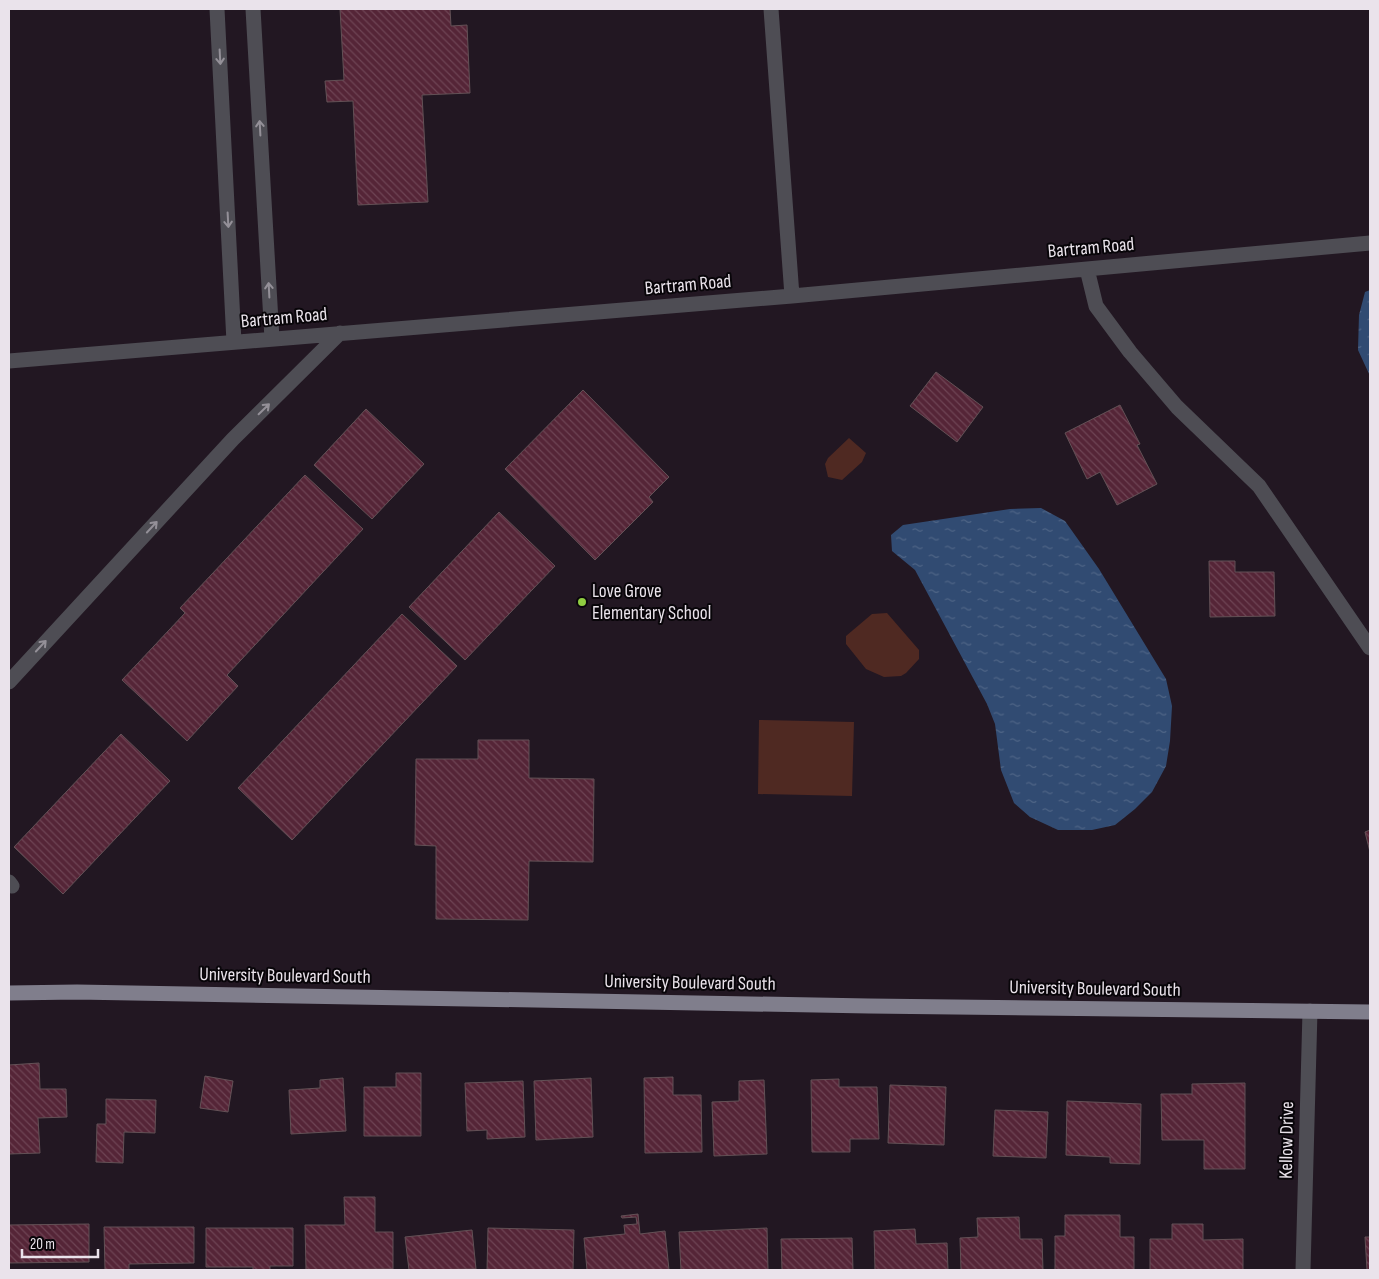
<svg xmlns="http://www.w3.org/2000/svg" width="1379" height="1279" font-family="'Sofia Sans Condensed',sans-serif">
<defs>
<pattern id="water-ripples" width="26" height="14" patternUnits="userSpaceOnUse" patternTransform="scale(1.25)"><rect width="26" height="14" fill="#314b72"/><path d="M2 4q2-2 4 0t4 0M15 11q2-2 4 0t4 0" fill="none" stroke="#4f6586"/></pattern>
<pattern id="building-back-hatch" width="6" height="6" patternUnits="userSpaceOnUse" patternTransform="scale(1.25)"><rect width="6" height="6" fill="#552537"/><path d="M-1 5l2 2M0 0l6 6M5-1l2 2" fill="none" stroke="#6e4454"/></pattern>
</defs>
<rect width="100%" height="100%" fill="#221722"/>
<path fill="#4f2922" d="M849,438l17,15 -4,9 -20,18 -14,-3 -3,-13 3,-6z
M887,613l32,37v9l-13,14 -5,3 -17,1 -18,-8 -20,-25v-8l26,-22z
M759,720l95,2 -2,74 -94,-2z"/>
<path fill="url(#water-ripples)" d="M1370,290v86l-12,-26 1,-35 6,-23z
M1041,508l24,13 34,48 67,110 6,27 -2,35 -4,25 -14,26 -17,17 -20,16 -23,5h-34l-28,-13 -16,-14 -13,-33 -6,-46 -8,-20 -72,-134 -23,-19 -1,-16 12,-10 107,-16z"/>
<path fill="url(#building-back-hatch)" stroke="#635156" d="M340,9h110l1,17 16,-1 3,68 -48,2 6,107 -70,3 -5,-104 -26,1 -2,-21 19,-1z
M936,372l47,35 -26,35 -47,-36z
M583,390l86,87 -20,20 4,5 -58,58 -90,-91z
M1120,405l20,39 -3,1 20,39 -40,21 -17,-33 -13,7 -22,-46z
M366,409l58,55 -52,55 -58,-54z
M305,475l58,54 -136,146 11,11 -51,55 -65,-61 63,-67 -5,-5z
M499,512l56,54 -90,94 -56,-53z
M1209,561h26v11h39l1,44 -65,1z
M402,614l55,52 -165,174 -54,-52z
M121,734l49,47 -107,113 -49,-47z
M478,740h51v38l65,1 -1,83 -64,-1 -1,59 -92,-1v-73l-21,-1 1,-86h62z
M1370,830v22l-5,-20z
M39,1063l1,26h26l1,28 -29,1 2,35 -31,1v-89z
M396,1073h25v63h-57v-49h32z
M205,1076l28,5 -5,31 -28,-4z
M673,1077v18h28l1,57 -57,1 -1,-75z
M343,1078l3,53 -55,3 -2,-44 31,-2v-8z
M591,1078l2,59 -57,3 -2,-59z
M839,1079v8h38l2,52h-29v13h-38l-1,-72z
M764,1080l3,74 -53,2 -2,-54 27,-1v-20z
M523,1081l2,56 -38,2v-9l-20,1 -2,-48z
M1245,1083v86h-41v-29h-42l-1,-46h31v-10z
M890,1085l56,2 -2,58 -56,-2z
M106,1099l50,1 -1,33 -31,-1 -1,31 -27,-1 1,-38h9z
M1067,1101l74,3 -1,60 -30,-1v-6l-44,-2z
M995,1110l53,2 -2,46 -53,-2z
M344,1197h31v35h18v37l-87,1 -1,-45h40z
M638,1214l2,20 25,-3 4,39h-82l-3,-32 41,-4 -1,-9 13,-1 -1,-7 -14,1 -1,-2z
M1065,1215h55v22h14v33h-79v-34h10z
M1019,1217l1,22h22l1,31h-82l-1,-32 18,-1 -1,-19z
M89,1224v38l-80,1v-38z
M1172,1224h31v16l40,-1v31h-93v-31h22z
M104,1227h90v36l-65,1v6h-24z
M206,1228h87v38h-23v4h-17v-3h-47z
M488,1228l86,2 -1,40h-86z
M767,1228l1,42h-87l-2,-38z
M915,1229l1,15 31,-1 1,27h-73l-1,-39z
M472,1230l4,39 -67,1 -4,-33z
M1365,1237h5v33h-3z
M852,1238l1,32h-71l-1,-31z"/>
<g fill="none" stroke-linecap="round" stroke-linejoin="round">
<path stroke="#4e4d54" stroke-width="15" d="M217,9l17,333
M253,9l19,330
M771,9l21,287
M1087,269l9,37 34,46 47,55 82,79 111,162
M9,361l783,-65 578,-53
M9,682l224,-243 107,-106
M9,882l3,4
M1303,1270l7,-259"/>
<path stroke="#807e8c" stroke-width="15" d="M9,993l68,-1 792,14 501,6"/>
</g>
<defs><path id="oneway-shaft" d="M-6 0H5M1.5-3L5.5 0L1.5 3" fill="none" stroke-width="1.6" stroke-linecap="round" stroke-linejoin="round" transform="scale(1.25)"/></defs>
<g stroke="#949098">
<use href="#oneway-shaft" transform="translate(220 57) rotate(87)"/>
<use href="#oneway-shaft" transform="translate(260 128) rotate(-93)"/>
<use href="#oneway-shaft" transform="translate(228 220) rotate(87)"/>
<use href="#oneway-shaft" transform="translate(269 290) rotate(-93)"/>
<use href="#oneway-shaft" transform="translate(264 409) rotate(-44)"/>
<use href="#oneway-shaft" transform="translate(152 527) rotate(-47)"/>
<use href="#oneway-shaft" transform="translate(41 646) rotate(-47)"/>
</g>
<circle fill="#90cd41" stroke="#080509" stroke-width="2" cx="582" cy="602" r="5"/>
<g text-anchor="middle" dominant-baseline="central" stroke-width="4" stroke-linejoin="round" paint-order="stroke">
<g font-size="19" fill="#eae3eb" stroke="#080509">
<text transform="translate(1091 248) rotate(-5)">Bartram Road</text>
<text transform="translate(688 285) rotate(-5)">Bartram Road</text>
<text transform="translate(284 318) rotate(-5)">Bartram Road</text>
<text transform="translate(285 976) rotate(1)">University Boulevard South</text>
<text transform="translate(690 983) rotate(1)">University Boulevard South</text>
<text transform="translate(1095 989) rotate(1)">University Boulevard South</text>
<text transform="translate(1287 1140) rotate(-89)">Kellow Drive</text>
</g>
<g font-size="19" fill="#eae3eb" stroke="#080509" text-anchor="start">
<text x="592" y="591">Love Grove<tspan x="592" dy="22">Elementary School</tspan></text>
</g>
</g>
<rect width="1379" height="1279" fill="none" stroke="#eae3eb" stroke-width="20"/>
<path d="M22 1249v8h76v-8" fill="none" stroke="#eae3eb" stroke-width="2.5"/>
<text x="30" y="1249" font-size="15" fill="#eae3eb" stroke="#080509" stroke-width="4" paint-order="stroke">20 m</text>
</svg>
